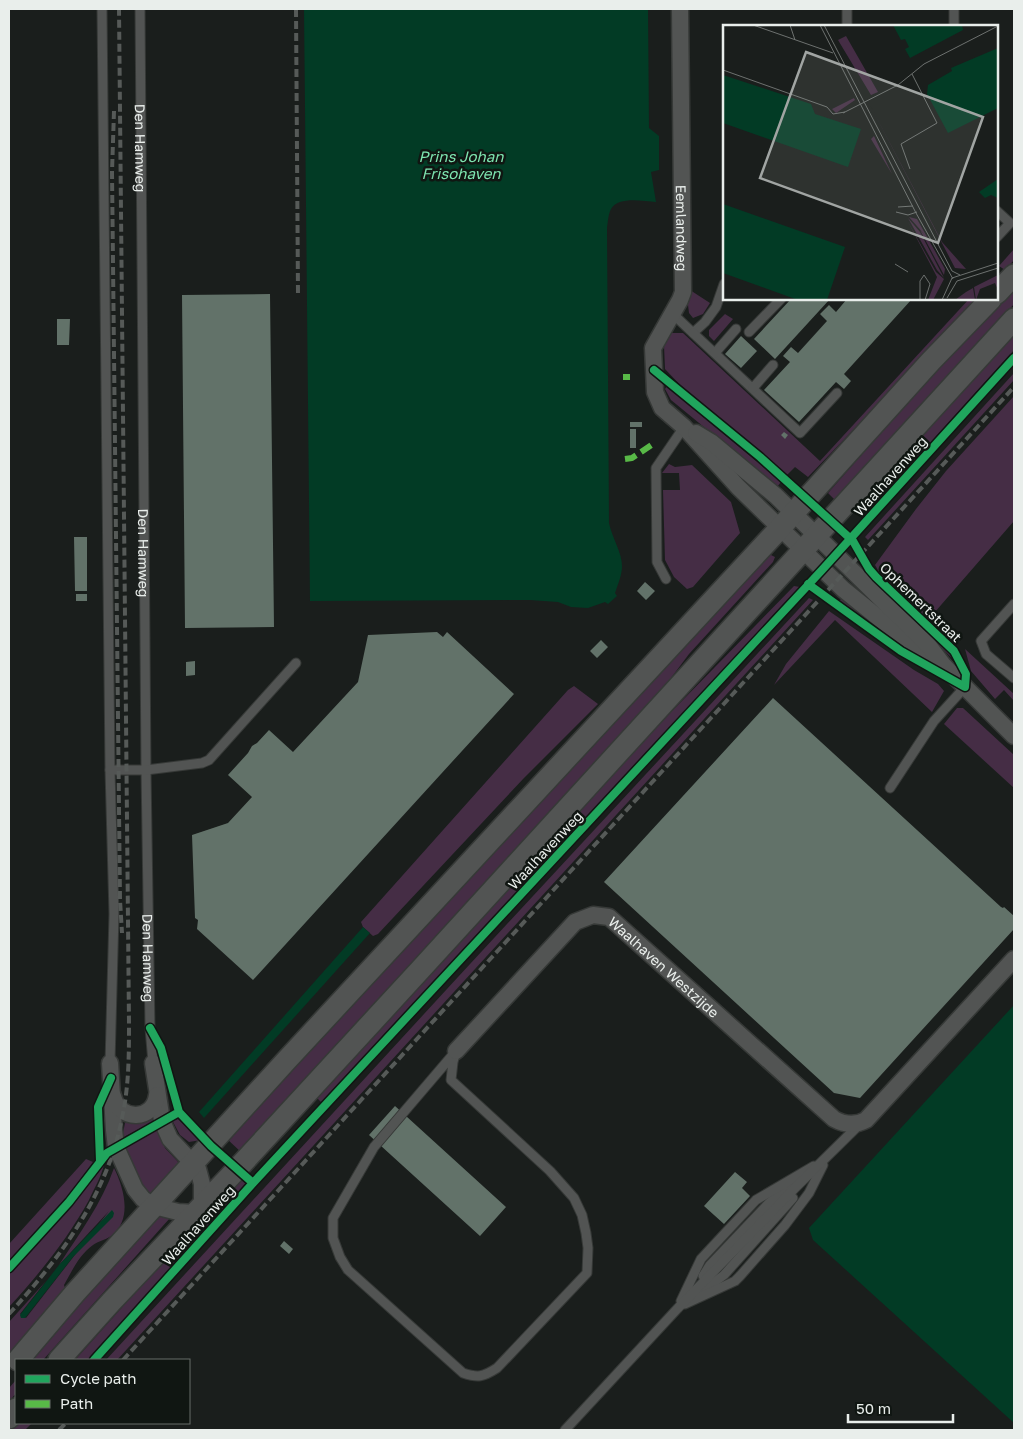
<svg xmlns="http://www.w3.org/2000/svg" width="1023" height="1439" font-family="'Golos Text',sans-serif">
<rect width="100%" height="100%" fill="#1a1e1c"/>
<path fill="#452d45" d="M685,9l5,281 20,13 -7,11 -10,4 -4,-5 -1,-8z
M1014,249v11l-9,10 -6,-4z
M1014,286v18l-177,198 -9,-9 128,-146z
M969,299h10l-171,178 -13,-10 -8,8 -103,-86 -19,-20 -1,-23 5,-11 3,-2h11l137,128z
M725,314l8,5 -19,22 -5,-5v-6z
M1014,328v22l-102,113 -10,-11z
M1014,373v7l-146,160 -3,-3z
M667,386l114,96 -4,5 -106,-87 -6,-11z
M1014,396v125l-86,99 -46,-43 -7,-12 41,-56 30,-38z
M669,464l6,3 17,-2 39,37 9,31 -47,54 -6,2 -13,-12 -9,-17 -2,-70h17l-1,-17h-17z
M769,554l6,3 -2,5 -84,92 -42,56 -405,443 -16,-15z
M868,572l83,78 5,12 -90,-88z
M794,586l6,1 -478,516 -7,-7 320,-347z
M843,597l76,59 -2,2 -79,-56z
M809,598l4,2 -696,760h-11l352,-383z
M829,611l85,59 24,14 6,7 -12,21 -97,-92 -61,65 12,-21z
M965,649l49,45v7l-10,-11 -9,9 -24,-28z
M574,686l24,18 -74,74 -146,156 -5,2 -10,-9 -2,-5 207,-232z
M957,708h6l51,47v33l-70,-64z
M153,1119l3,1 -34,18 3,-15h13z
M178,1119l23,21 -12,2 -9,-7 -8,-15z
M157,1130l8,18 17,18 -30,31 -19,-20 -12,-27z
M86,1159l7,3 -26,36 -58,65v-19z
M104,1165c-3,12 -10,24 -15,35 -22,40 -50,74 -80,107v-33l76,-86 10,-15z
M114,1168c10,20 19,52 -3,68 -5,4 -13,5 -18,9 -14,10 -21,26 -29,40l2,6 -11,15 -46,47v-31l37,-41 -26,33 6,4 83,-107 -50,54c20,-31 43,-62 55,-97z
M241,1178l4,4 1,4 -157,174h-14l99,-111z
M156,1216l14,2 -127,142h-10l55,-68z
M16,1380v13l-7,9v-14z
M18,1423h14l-7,7h-13z"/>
<path fill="#023b25" d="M304,9h344l1,119 10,8v34l-8,2 5,30c-13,-1 -38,-6 -45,7 -3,6 -3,13 -4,19l2,295c3,15 13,29 13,43 0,9 -4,18 -7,27l2,3 -9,8 -3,-2 -17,6 -17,-1 -13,-5 -28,-2 -220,1z
M363,927l7,6 -166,185 -5,-6z
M1014,1005v418l-201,-183 -4,-12z
M112,1210l2,3 -1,4 -40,40 -48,61h-4l-1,-3 39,-50z"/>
<path fill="#627269" d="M270,294l4,333 -89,1 -3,-333z
M791,299h39l-55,60 -21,-20z
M847,299h65l-68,75 7,7 -7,8 -8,-7 -37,40 -35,-32 26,-28 -7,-6 8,-9 7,6 29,-32 -7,-7 9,-9 7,7z
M57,319h13l-1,26h-12z
M741,336l16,15 -16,17 -16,-14z
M630,422h12v5h-12z
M630,429h6v19h-6z
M784,432l4,3 -3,4 -4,-4z
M74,537h13v54h-12z
M645,582l10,9 -9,9 -9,-9z
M76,594h11v7h-11z
M437,632l6,5 4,-5 67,62 -261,286 -56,-51 1,-9 -3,-2 -3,-83 36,-12 24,-26 -24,-22 20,-22 4,-7 5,-3 12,-13 24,22 65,-70 10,-47z
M601,640l7,7 -11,11 -7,-7z
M195,661v14l-9,1v-14z
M773,698l228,209 2,1 1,-1 10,9v13l-154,169 -26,-5 -230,-211z
M395,1106l111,101 -26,29 -111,-101z
M735,1172l12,10 -5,6 8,8 -26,28 -20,-18z
M284,1241l9,8 -4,5 -9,-8z"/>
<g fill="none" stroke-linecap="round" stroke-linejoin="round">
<defs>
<g id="service">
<path d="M102,9l8,761 4,144 -4,149"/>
<path id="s1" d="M140,9l6,761 4,258 3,35"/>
<path d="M847,9v17"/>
<path d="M954,9v17"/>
<path d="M997,211l13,12 -13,14"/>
<path d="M673,314l20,19 12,-11 11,-15 8,-23"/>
<path d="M749,332l32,-33"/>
<path d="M693,333l107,100 37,-40"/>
<path d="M715,353l21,-24"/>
<path d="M753,388l20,-23"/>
<path d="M666,579l-9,-17 -1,-94 28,-41"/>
<path d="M1014,604l-33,37 5,13 28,24"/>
<path d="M110,770h36l56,-7 7,-3 87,-97"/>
<path d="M890,788l44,-67 31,-34"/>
<path d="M456,1051l-3,11 -2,18 99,91 24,27 8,17 4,18 2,15 -1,25 -90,95c-14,9 -19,10 -34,5l-115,-103 -8,-13 -7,-19v-20l41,-71z"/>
<path d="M703,1276l7,-11 59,-62 24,-19"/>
<path d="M701,1292l23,-17 69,-77"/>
<path d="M681,1301l20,-42 55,-59 58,-34"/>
<path d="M685,1304l50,-23 5,-5 45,-51 24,-32 14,-28"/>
<path d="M565,1430l113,-122 117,-120 65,-64"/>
</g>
<g id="minor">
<path id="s2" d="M680,9l3,283 -3,8 -27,48 2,44 7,16 22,19 54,60 105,102 58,47 43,30"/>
<path d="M696,433l15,9 65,54 153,150 15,20 70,70"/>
<path id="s3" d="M456,1051l119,-129 18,-7 16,2 225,202c11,6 21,7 32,1l148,-161"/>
<path d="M110,1063l4,67 2,17 19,42 8,10 11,7 24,6 17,1"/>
<path d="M153,1063l9,58 8,18 28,30 4,15v22"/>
<path d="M113,1096c6,26 41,25 44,-1"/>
</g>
<path id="tertiary" d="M997,293l17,-18
M18,1360l57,-67 210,-231 495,-534 151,-167 60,-62
M59,1360l52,-58 127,-134 182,-198 594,-651
M9,1418l7,-9"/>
</defs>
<use href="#service" stroke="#363937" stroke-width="11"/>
<use href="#minor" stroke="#363937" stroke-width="19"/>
<use href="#tertiary" stroke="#363937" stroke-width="24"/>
<use href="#service" stroke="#525453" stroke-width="9"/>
<use href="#minor" stroke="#525453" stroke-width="16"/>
<use href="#tertiary" stroke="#525453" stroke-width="21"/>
<path stroke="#565a58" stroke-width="4" stroke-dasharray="8 4" stroke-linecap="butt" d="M296,9l2,285
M114,111l-2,61 8,728 2,33
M9,1314c52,-57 98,-119 113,-196 7,-32 7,-63 7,-95l-10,-1014
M123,1360l891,-973
M59,1430l7,-7"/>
<path stroke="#58b947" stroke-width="6" stroke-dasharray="12 6" stroke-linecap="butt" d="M623,377h7
M625,459l7,-1 21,-14"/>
<defs>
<path id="cycleway" d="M654,370l106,87 71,64 22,20 16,28 7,8 78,74 12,23 -1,13 -64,-36 -93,-67
M150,1028l11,20 18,64 32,34 42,37
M100,1161l-2,-54 13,-29
M9,1268l60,-66 38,-49 72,-41
M94,1360l159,-177 569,-613 192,-212"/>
</defs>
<use href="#cycleway" stroke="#101612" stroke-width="11"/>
<use href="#cycleway" stroke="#20a55d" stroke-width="8"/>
</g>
<g text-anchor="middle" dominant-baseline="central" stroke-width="5" stroke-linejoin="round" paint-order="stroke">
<g font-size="14" fill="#e9eeeb" stroke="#101612">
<text stroke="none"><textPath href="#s1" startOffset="139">Den Hamweg</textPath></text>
<text stroke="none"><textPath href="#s2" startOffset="219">Eemlandweg</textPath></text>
<text transform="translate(890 476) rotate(-48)">Waalhavenweg</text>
<text stroke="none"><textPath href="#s1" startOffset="544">Den Hamweg</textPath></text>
<text transform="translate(921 602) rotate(44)">Ophemertstraat</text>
<text transform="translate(545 850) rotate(-47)">Waalhavenweg</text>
<text stroke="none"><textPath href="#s1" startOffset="949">Den Hamweg</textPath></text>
<text stroke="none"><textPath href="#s3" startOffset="285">Waalhaven Westzijde</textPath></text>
<text transform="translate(198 1225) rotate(-48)">Waalhavenweg</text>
</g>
<g font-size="15" font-style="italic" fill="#7ee5b0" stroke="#101612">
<text x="461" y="156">Prins Johan<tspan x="461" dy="17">Frisohaven</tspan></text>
</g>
</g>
<g transform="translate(723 25)">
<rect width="275" height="275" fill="#1a1e1c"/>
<path d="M123,11l32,56 -7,3 -33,-55zM116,44l16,31 -19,13 -4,-4 22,-11zM147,80l72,137 24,27 -11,-1zM151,111l18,38 -21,-35zM186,192l8,2 28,50 -1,6 -24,-45 4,4zM185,193l12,14 24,46 -7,-8zM184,195l29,52 8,7 -11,21h-5l9,-23zM275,250v15l-3,-7 -15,6 -4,11 -2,-13zM250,263l2,12h-20l11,-8z" fill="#452d45"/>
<path d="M170,0h69l1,5 -53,28 -5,-9 4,-2 -4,-8 -4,1zM275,23v60l-50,25 -21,-39 1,-9 24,-14 -1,-3zM0,50l88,29 4,10 46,15 -13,38 -125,-44zM275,154v19l-7,-3 -6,3 -6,-6zM0,179l122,43 -18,53h-29l-75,-27z" fill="#023b25"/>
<path fill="none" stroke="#6d716f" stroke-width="1" d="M30,0l80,28M67,0l5,15M97,0l96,188 37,66M101,0l128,246 8,4M0,45l104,37 6,7 12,-2M120,88l55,-28 26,-21 74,-38M187,144l-9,-25 36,-21 -25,-49M175,182l15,-1M173,187l12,3 9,-3M172,239l13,8M224,273l10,-17 41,-13M197,275v-19l4,-6 6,9 -5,16M219,275l10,-22 46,-15"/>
<path fill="#a1a5a3" fill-opacity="0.15" stroke="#a1a5a3" stroke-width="2.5" d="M83,27l177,65 -45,126 -178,-65z"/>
<rect width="275" height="275" fill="none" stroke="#e9eeeb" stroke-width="2.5"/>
</g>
<rect width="1023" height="1439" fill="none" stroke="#e9eeeb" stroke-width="20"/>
<rect x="15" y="1359" width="175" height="65" fill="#101612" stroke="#676c69"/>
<rect x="25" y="1375" width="25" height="8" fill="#20a55d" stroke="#676c69"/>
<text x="60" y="1384" font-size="15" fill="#e9eeeb">Cycle path</text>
<rect x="25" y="1400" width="25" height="8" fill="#58b947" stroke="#676c69"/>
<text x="60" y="1409" font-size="15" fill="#e9eeeb">Path</text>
<path d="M848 1414v8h105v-8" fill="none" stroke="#e9eeeb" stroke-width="2.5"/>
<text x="856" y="1414" font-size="15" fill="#e9eeeb" stroke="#101612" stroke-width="4" paint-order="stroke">50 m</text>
</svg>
